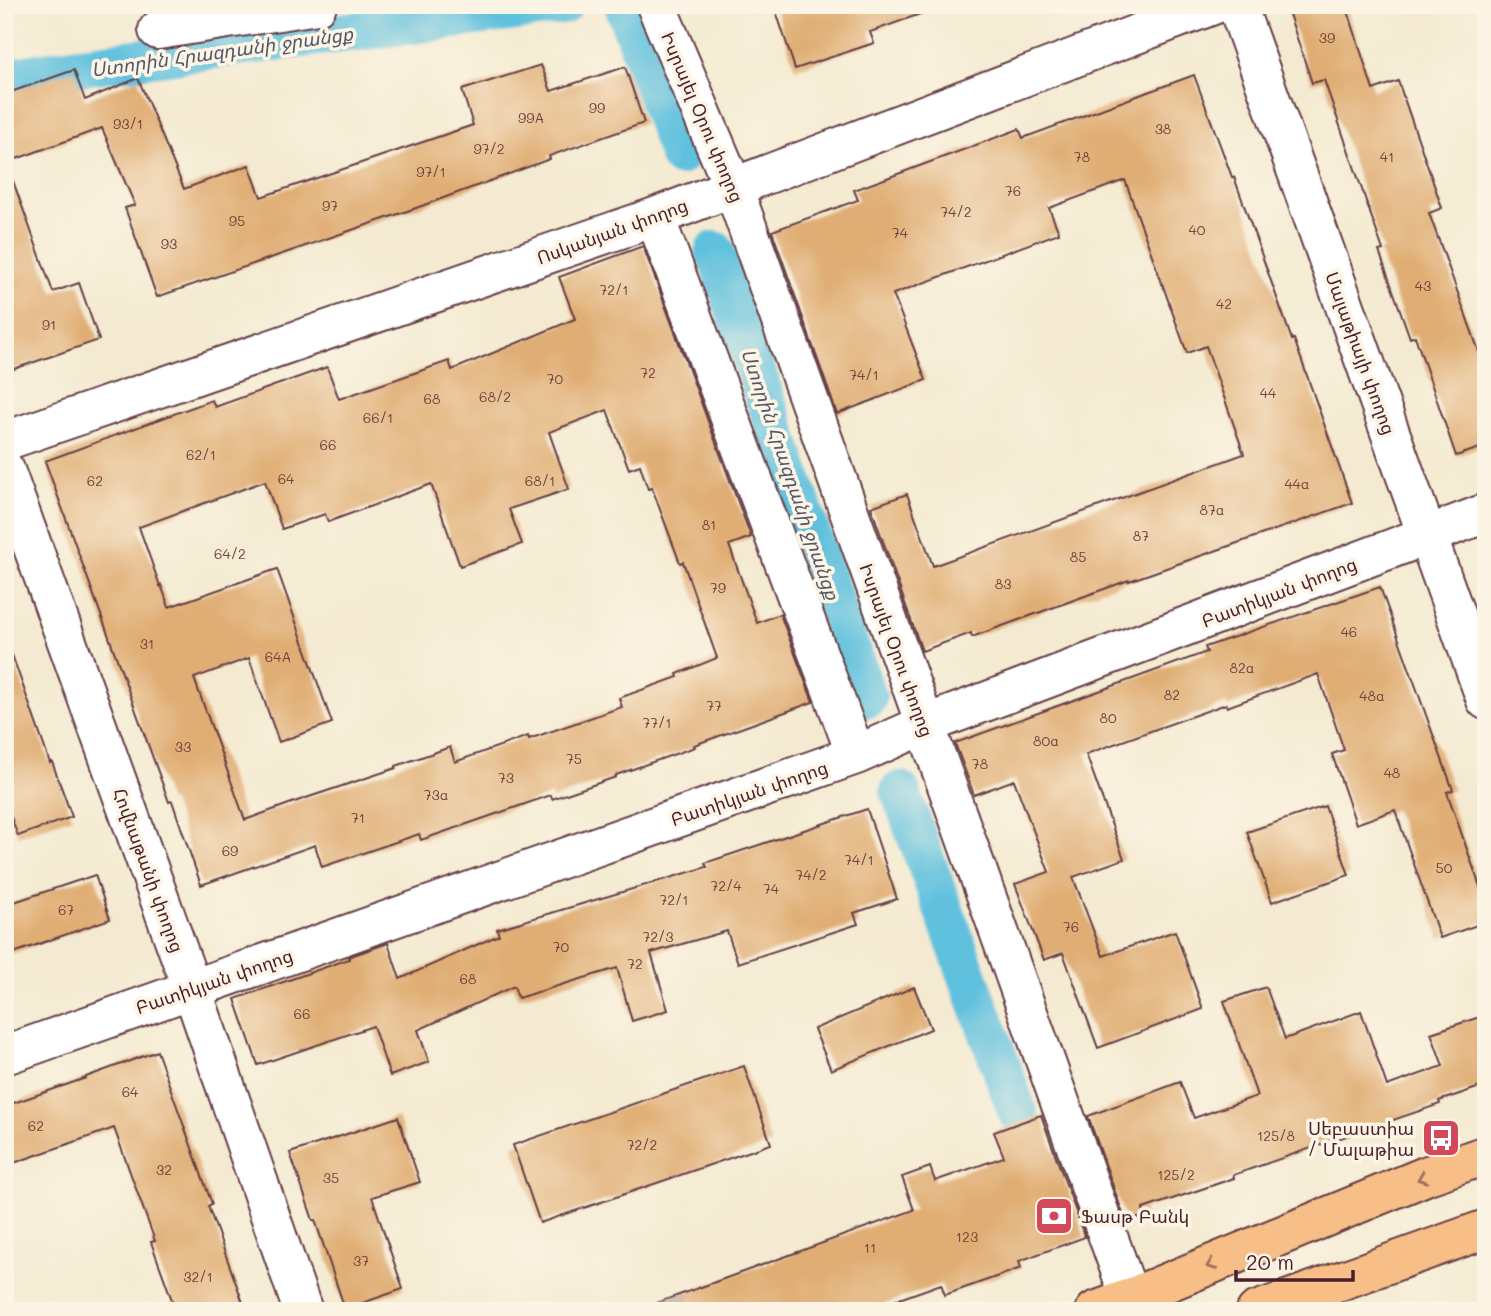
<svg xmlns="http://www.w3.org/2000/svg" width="1491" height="1316" font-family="Mali,'Noto Sans Armenian',sans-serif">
<rect width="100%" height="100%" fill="#fcf5e5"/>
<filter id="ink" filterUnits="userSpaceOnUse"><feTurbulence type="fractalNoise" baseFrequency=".0143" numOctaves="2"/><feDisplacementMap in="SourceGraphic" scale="14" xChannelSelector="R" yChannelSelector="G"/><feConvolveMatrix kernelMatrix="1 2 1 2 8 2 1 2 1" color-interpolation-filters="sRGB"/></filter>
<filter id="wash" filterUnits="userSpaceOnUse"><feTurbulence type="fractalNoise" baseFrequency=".00686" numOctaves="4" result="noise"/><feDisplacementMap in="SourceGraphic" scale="28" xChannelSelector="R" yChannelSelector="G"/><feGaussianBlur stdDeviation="1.57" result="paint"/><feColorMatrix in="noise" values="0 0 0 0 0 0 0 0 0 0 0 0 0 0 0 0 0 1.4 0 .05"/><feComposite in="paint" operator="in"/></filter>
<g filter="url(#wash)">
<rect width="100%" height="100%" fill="#f4ead1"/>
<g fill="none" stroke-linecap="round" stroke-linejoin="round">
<path stroke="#60c1de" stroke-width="40" d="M624,5l55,151
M5,79l75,-13 483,-61
M715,251l152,447
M900,791l118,322"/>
</g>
<g id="blocks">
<path fill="#e0ae75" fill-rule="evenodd" d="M774,5h160v4l-64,23 4,11 -79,26z
M1286,5h60l27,85 25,-9 44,127 -13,5 57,158v75l-30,10 -41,-120 -5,2 -31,-87 4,-1 -59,-170 -12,3z
M541,65l10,26 74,-24 19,56 -95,33 1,3 -134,49 -259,89 -32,-89 10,-3 -33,-77 -97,35v-69l69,-24 11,30 53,-22 46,111 65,-24 12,32 212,-72 -11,-35z
M1194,75l38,102h2l58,163 2,-1 58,164 -223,78v-1l-157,57 -1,-4 -49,18 -51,-144 36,-13 26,72 311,-112 -38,-108 -19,7 -62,-173 -76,28 10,25 -166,61 33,86 -89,34 -65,-183 86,-31 -4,-10 52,-19 113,-42 4,9z
M5,170h4l44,122 26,-9 20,57 -94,32z
M643,246l108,291 -22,8 28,78 23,-9 33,88 -119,43 1,2 -79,28v2l-64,22 -1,-4 -130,45 -2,-6 -97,33 -7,-22 -114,40 -29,-84 -3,1 -124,-341 167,-61 3,7 112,-40 12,32 110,-38 3,9 123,-51 -16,-42zM607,410l22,59 11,-4 8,24 4,-1 28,75 3,-1 34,96 -40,16 1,3 -59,21 3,9 -93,32 -1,-3 -73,26 -5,-15 -54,19v2l-96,32 -55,20 -51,-142 55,-20 30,84 53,-19 -55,-154 -108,38 -8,-22 -1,1 -21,-59 126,-46 17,48 43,-15 3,8 103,-38 29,82 62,-22 -13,-35 60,-20 -20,-57z
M1380,587l73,203 -6,2 39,112v18l-46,16 -45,-128 -39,14 -24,-70 12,-4 -26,-76 -91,33 -1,-3 -140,50 38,105 -51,18 30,79 72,-25 28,78 -105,39 -35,-95 -19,7 -29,-76 34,-12 -35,-92 -40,15 -19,-52 252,-91 -2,-5z
M10,649l40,114 2,-1 20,55 -54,19 -13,-35v-151z
M1325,806l24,69 -77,27 -25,-70z
M867,809l30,90 -43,14 4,11 -120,39 -11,-32 -76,22 17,57 -36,11 -15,-53 -99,30 -4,-12 -96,44 11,32 -39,14 -17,-50 -115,39 -23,-66 114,-40 -1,-2 40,-14 12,36 99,-44 -2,-6 210,-62 -2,-4z
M95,875l15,44 -105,37v-51z
M914,987l17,42 -100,41 -17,-41z
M1266,987l19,52 76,-28 26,75 56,-20 -12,-33 55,-18v70l-47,16 1,3 -207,71 1,3 -91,31 2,7 -19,6 -38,-106 92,-34 14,36 63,-22 -33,-95z
M157,1051l55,153 -4,2 38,105h-70l-25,-69 4,-1 -41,-113 -109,38v-60l81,-28v-1z
M744,1066l27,78 -231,79 -27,-78z
M1041,1115l44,122 -66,24 2,7 -76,27 -4,-11 -75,27h-219l-1,-4 268,-97 -12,-33 28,-10 5,14 69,-24 -10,-25z
M398,1117l22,65 -48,15 31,92 -58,20 -30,-89h-2l-23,-67z"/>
</g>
</g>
<g filter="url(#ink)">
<use href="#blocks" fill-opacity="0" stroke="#643d44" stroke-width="2"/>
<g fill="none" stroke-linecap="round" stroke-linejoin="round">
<path stroke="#d2c1b0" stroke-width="38" stroke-dasharray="38 19" stroke-linecap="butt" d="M663,1301l3,10"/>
<defs>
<path id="minor" d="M656,5l77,182 397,1111
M1237,5l249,695
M158,30l159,-25
M655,217l201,538
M5,441l650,-224 558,-212
M5,470l187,519 111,322
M5,1055l851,-300 68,-30 562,-212"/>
<path id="major" d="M1095,1311l35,-13 298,-123 58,-20
M1256,1311l230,-82"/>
</defs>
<use href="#minor" stroke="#643d44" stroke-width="42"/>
<use href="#major" stroke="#643d44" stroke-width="42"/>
<use href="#minor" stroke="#fff" stroke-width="38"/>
<use href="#major" stroke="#f7be87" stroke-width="38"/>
</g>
<defs><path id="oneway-chevron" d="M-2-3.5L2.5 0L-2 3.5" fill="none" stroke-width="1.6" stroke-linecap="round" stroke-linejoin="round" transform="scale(1.75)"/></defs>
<g stroke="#a06e59">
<use href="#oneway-chevron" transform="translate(1422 1178) rotate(158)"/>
<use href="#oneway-chevron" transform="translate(1211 1265) rotate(158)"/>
</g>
</g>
<defs>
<symbol id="bus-square" viewBox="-11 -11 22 22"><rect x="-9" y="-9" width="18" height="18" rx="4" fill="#d1495b" stroke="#fcf5e5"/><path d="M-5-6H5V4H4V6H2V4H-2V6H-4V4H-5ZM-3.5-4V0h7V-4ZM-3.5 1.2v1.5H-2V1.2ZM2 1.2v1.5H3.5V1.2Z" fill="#fff"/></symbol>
<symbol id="bank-square" viewBox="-11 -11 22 22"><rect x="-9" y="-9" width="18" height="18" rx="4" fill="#d1495b" stroke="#fcf5e5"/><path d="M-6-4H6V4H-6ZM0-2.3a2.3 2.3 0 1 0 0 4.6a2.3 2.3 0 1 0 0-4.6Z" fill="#fff"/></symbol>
</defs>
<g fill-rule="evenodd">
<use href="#bus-square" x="1419" y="1116" width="44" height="44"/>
<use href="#bank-square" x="1032" y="1194" width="44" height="44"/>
</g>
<g text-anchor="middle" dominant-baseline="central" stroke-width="7" stroke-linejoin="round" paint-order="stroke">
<g font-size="14" fill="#70433e">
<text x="1327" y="37">39</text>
<text x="597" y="107">99</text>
<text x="531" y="117">99A</text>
<text x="128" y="123">93/1</text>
<text x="1163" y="128">38</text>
<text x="489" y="148">97/2</text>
<text x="1082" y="156">78</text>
<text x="1387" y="156">41</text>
<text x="431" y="171">97/1</text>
<text x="1013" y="190">76</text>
<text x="330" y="205">97</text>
<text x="956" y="211">74/2</text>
<text x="237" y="220">95</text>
<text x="1197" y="229">40</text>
<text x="900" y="232">74</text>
<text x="169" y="243">93</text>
<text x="1423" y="285">43</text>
<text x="614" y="289">72/1</text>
<text x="1224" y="303">42</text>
<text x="49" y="324">91</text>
<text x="648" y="372">72</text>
<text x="864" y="374">74/1</text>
<text x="555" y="378">70</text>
<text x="1268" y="392">44</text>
<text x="495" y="396">68/2</text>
<text x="432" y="398">68</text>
<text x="378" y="417">66/1</text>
<text x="328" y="444">66</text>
<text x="201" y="454">62/1</text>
<text x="286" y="478">64</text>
<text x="95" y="480">62</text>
<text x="540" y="480">68/1</text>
<text x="1297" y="483">44a</text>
<text x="1212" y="509">87a</text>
<text x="709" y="524">81</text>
<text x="1141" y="535">87</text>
<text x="230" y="553">64/2</text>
<text x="1078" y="556">85</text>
<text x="1003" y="583">83</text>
<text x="718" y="587">79</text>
<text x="1349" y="631">46</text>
<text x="147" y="643">31</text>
<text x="278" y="656">64A</text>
<text x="1242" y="667">82a</text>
<text x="1172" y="694">82</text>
<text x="1372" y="695">48a</text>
<text x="714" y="705">77</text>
<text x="1108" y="717">80</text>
<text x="657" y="722">77/1</text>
<text x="1046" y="740">80a</text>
<text x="183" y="746">33</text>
<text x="574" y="758">75</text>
<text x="980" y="763">78</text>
<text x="1392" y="772">48</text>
<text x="506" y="777">73</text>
<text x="436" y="794">73a</text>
<text x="358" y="817">71</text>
<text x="230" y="850">69</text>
<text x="859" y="859">74/1</text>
<text x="1444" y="867">50</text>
<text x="811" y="874">74/2</text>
<text x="726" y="885">72/4</text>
<text x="771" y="888">74</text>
<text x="674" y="899">72/1</text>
<text x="66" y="909">67</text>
<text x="1071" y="926">76</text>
<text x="658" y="936">72/3</text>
<text x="561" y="946">70</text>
<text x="635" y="963">72</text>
<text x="468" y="978">68</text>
<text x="302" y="1013">66</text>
<text x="130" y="1091">64</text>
<text x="36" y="1125">62</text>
<text x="1276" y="1135">125/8</text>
<text x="642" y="1144">72/2</text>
<text x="164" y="1169">32</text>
<text x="1176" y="1174">125/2</text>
<text x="331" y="1177">35</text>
<text x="967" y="1236">123</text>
<text x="870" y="1247">11</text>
<text x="361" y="1260">37</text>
<text x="198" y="1276">32/1</text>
</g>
<g font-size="18" fill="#4a1f2b" stroke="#fcf5e5">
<text transform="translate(703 117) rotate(67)">Իսրայել Օրու փողոց</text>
<text transform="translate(612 231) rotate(-20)">Ոսկանյան փողոց</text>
<text transform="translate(1361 353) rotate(70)">Մալաթիայի փողոց</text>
<text transform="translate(1279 592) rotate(-21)">Բատիկյան փողոց</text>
<text transform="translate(897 650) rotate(70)">Իսրայել Օրու փողոց</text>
<text transform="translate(749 793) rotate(-19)">Բատիկյան փողոց</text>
<text transform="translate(149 870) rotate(70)">Հովնաթանի փողոց</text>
<text transform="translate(214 981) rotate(-19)">Բատիկյան փողոց</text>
</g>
<g font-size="18" fill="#4a1f2b" stroke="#fcf5e5" text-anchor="end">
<text x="1414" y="1128">Սեբաստիա<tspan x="1414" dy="21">/ Մալաթիա</tspan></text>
<text x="1081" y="1216" text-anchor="start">Ֆասթ Բանկ</text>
</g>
<g font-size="19" font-style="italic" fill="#52586a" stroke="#fcf5e5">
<text transform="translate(222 51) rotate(-8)">Ստորին Հրազդանի ջրանցք</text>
<text transform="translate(791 474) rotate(71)">Ստորին Հրազդանի ջրանցք</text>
</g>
</g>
<rect width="1491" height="1316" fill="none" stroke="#fcf5e5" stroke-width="28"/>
<path d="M1236 1270v10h117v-10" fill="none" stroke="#4a1f2b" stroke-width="3.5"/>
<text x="1246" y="1270" font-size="21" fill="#4a1f2b" stroke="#fcf5e5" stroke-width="5" paint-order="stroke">20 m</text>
</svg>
